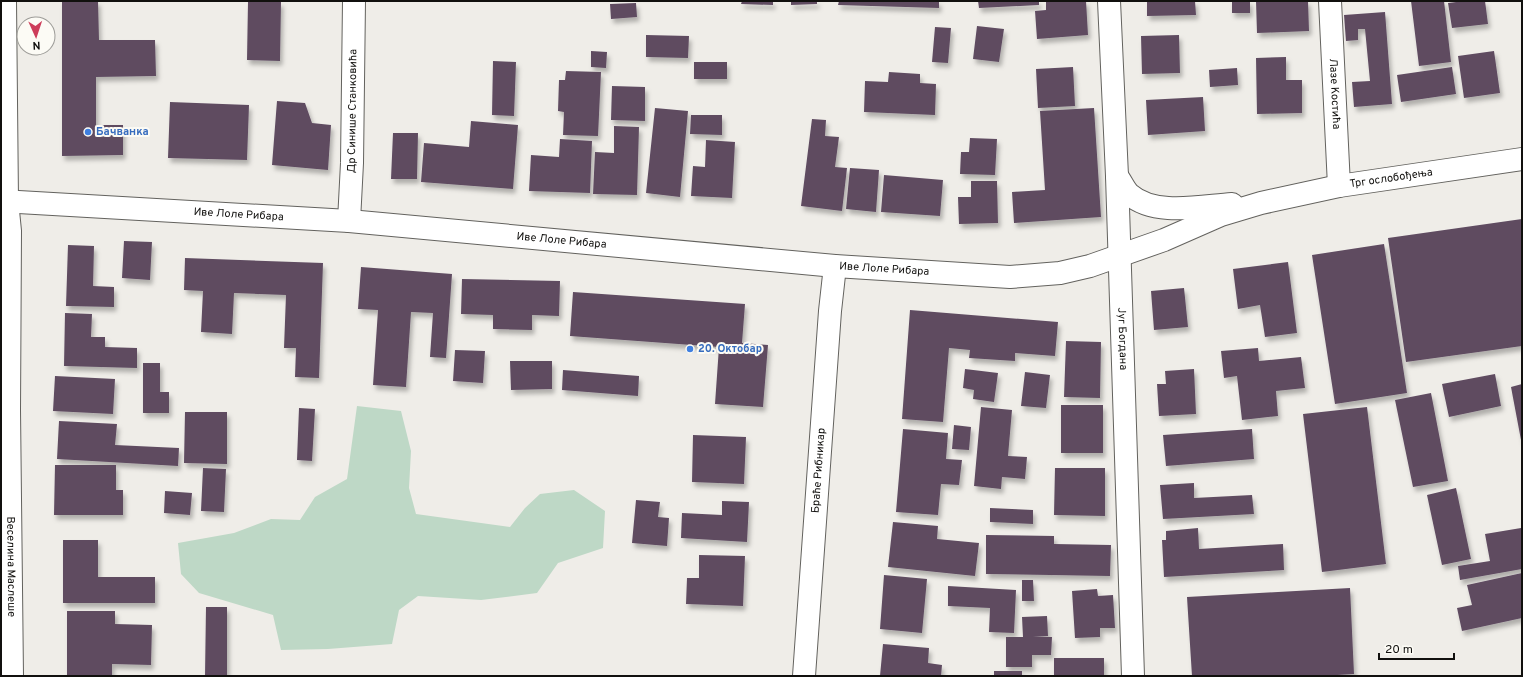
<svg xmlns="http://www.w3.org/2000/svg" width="1523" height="677" font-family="Overpass,sans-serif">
<defs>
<filter id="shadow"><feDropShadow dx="2.5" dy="4.5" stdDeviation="2" flood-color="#0004"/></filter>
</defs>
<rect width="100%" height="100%" fill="#efede8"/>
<path fill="#bed8c6" d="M357,406l44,5 10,40 -2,37 7,26 94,13 15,-19 15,-14 34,-4 31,21 -2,37 -45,15 -21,30 -56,7 -63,-4 -19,14 -7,34 -64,5 -47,1 -8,-35 -74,-22 -18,-19 -3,-31 56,-10 37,-14 29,1 15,-23 32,-18z"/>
<path fill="#5f4b61" filter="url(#shadow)" d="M62,1h36l1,39h56l1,36 -60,1v48h27v30l-61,1z
M742,1h31v4l-32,-1z
M791,1h26v3l-26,1z
M839,1h100v7l-101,-3z
M978,1h61v4l-60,3z
M1046,1h40l2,34 -51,4 -2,-28 11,-1z
M1147,1h48l1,14 -49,1z
M1232,1h18v12h-18z
M1256,1h52l1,30 -52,2z
M1411,1h33l7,61 -32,4z
M1464,1h21l3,23 -36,4 -4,-25z
M248,2h33l-1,59 -33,-1z
M636,3l1,14 -26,2 -1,-15z
M1385,12l7,92 -38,3 -2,-25 18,-1 -5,-52h-7v11l-12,1 -2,-26z
M977,26l27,3 -5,33 -26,-3z
M935,27l16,1 -3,35 -16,-1z
M646,35l43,1 -1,22 -42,-1z
M1179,35l1,38 -38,1 -1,-38z
M591,51l16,1 -1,16 -15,-1z
M1494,51l6,42 -36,5 -6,-42z
M1286,57v23h16v33l-45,1 -1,-56z
M493,61l23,1 -2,54 -22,-1z
M694,62h33v17h-33z
M1073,67l2,39 -37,2 -2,-39z
M1452,67l4,27 -55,8 -4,-27z
M1237,68l1,17 -28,2 -1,-17z
M566,71l35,1 -3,64 -35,-1 1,-23 -6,-1 1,-31h6z
M889,72l31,2v9l16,1 -1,31 -71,-3 1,-31 23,1z
M612,86l33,1v34l-34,-1z
M1203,97l2,34 -57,4 -2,-35z
M277,101l28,2 7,20 19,2 -3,45 -56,-5z
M170,102l79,3 -2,55 -79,-2z
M655,108l33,3 -8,86 -34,-4z
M1094,108l7,109 -87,6 -2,-31 33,-2 -5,-79z
M691,115h31v20l-32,-1z
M812,119l14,1 -1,16 14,1 -4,30 12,1 -5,43 -41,-5z
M471,121l47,4 -5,64 -92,-7 3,-39 45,4z
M614,126l25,1 -2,68 -44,-1 2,-42 19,1z
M393,133h25l-1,46h-26z
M970,138l27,1 -2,36 -35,-1 1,-22h8z
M560,139l32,2 -2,52 -61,-2 2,-36 28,2z
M706,140l29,2 -3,56 -41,-2 2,-30 12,1z
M850,168l29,2 -3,42 -30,-3z
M884,175l59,5 -3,36 -59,-4z
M971,181h26l1,42 -39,1 -1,-27h13z
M1522,219v127l-116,16 -18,-124z
M124,241l28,1 -2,38 -28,-2z
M1384,244l23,149 -72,11 -23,-149z
M68,245l26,1 -1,40 21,1v20l-48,-1z
M185,258l138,5 -4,115 -24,-1 1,-29h-12l2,-53 -52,-2 -2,41 -31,-2 2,-41 -19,-1z
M1288,262l9,71 -32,4 -5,-32 -22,4 -5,-40z
M361,267l91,7 -6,84 -16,-1 3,-44 -22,-1 -5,75 -33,-2 5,-75 -20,-1z
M462,279l98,2 -1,35 -27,-1v15l-39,-1v-14l-32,-1z
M1184,288l4,39 -34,3 -3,-39z
M573,292l172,12 -3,39 26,2 -5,62 -48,-3 4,-57 -149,-11z
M910,310l148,12 -3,34 -40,-3v8l-46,-3 1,-8 -21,-2 -6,74 -41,-3z
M65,313l27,1 -1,23h14v10l32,1v20l-73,-2z
M1066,341l35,1 -1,56 -36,-1z
M1258,348l1,13 42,-4 4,31 -29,3 2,25 -36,4 -5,-44 -13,2 -3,-27z
M455,350l30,1 -2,32 -30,-2z
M510,361h42v28l-41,1z
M143,363h17v29h9v21h-26z
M965,369l33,4 -4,29 -21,-3 1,-9 -11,-2z
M1194,369l2,45 -37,2 -2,-32h9l-1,-13z
M563,370l76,6 -1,20 -76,-6z
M1025,372l25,3 -4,33 -25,-2z
M1495,374l6,32 -52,11 -7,-33z
M55,376l60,3 -2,35 -60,-3z
M1522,384v56h-1l-10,-53z
M1431,393l17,88 -35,6 -18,-87z
M1061,405h42v48h-42z
M981,407l31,3 -4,46 19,1 -2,22 -23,-2 -1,12 -27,-3z
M1367,407l19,157 -64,8 -19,-158z
M299,408l16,1 -3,52 -15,-1z
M185,412h42v52l-43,-1z
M59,421l58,3 -2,21 64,3 -1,18 -121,-7z
M954,425l17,2 -2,23 -17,-1z
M903,429l45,4 -2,26 16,1 -3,25 -18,-1 -3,31 -42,-3z
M1252,429l2,30 -88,7 -3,-31z
M693,435l53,2 -2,47 -52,-2z
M55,465h61v25h7v25h-69z
M203,468l23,1 -2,43 -23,-1z
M1055,468h50v48l-51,-1z
M1194,483v15l58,-3 2,19 -91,5 -3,-34z
M1456,488l15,71 -29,6 -15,-70z
M165,491l27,2 -2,22 -26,-2z
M636,500l24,2 -2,15 11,1 -2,28 -35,-3z
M722,501l27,1 -2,40 -66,-4 1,-25 40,2z
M990,508l43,2v14l-43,-2z
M893,522l45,4 -1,13 42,4 -4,33 -87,-9z
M1198,528l1,21 84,-5 1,26 -120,7 -2,-37h4v-9z
M1521,528l1,41 -62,11 -2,-14 32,-5 -5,-27z
M986,535l68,1v8l57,1 -1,31 -124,-2z
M63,540h35v37h57v26h-92z
M699,555l46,1 -2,50 -57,-2 1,-26h12z
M1522,573v45l-60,13 -5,-23 15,-3 -5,-20z
M884,575l43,4 -5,54 -42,-4z
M1022,580h11l1,21h-12z
M948,586l68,4 -2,43 -25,-1 1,-24 -42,-2z
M1350,588l4,86 -33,2h-129l-5,-79z
M1097,589l1,7 15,-1 2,33h-15v9l-25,1 -3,-47z
M206,607h21v69h-22z
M67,611h48v13l37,1 -1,40 -39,-1v12h-45z
M1047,616l1,20 -15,1h19l-1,18h-19v12h-26v-30h17l-1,-20z
M883,644l46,4 -1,15 14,2 -1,11h-61z
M1054,658h50v18h-50z
M994,671h28v5h-28z"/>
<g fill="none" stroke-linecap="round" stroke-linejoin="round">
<defs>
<g id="minor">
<path id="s1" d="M5,1l2,200 3,30 -1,179 3,266"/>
<path id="s2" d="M1109,1l8,175 16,500"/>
<path id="s3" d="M1330,1l9,185"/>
<path d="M1117,176c4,5 7,13 12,18 26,23 72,12 103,10"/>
<path id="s4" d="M1,201l348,20 486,45 175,11 50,-4 30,-7 74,-26 57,-25 40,-12 78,-17 183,-27"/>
<path id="s5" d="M349,221l3,-58 2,-162"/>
<path id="s6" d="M804,676l26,-365 5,-45"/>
</g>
</defs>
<use href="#minor" stroke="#63625e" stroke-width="24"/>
<use href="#minor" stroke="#fff" stroke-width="22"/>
</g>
<g fill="#3f7fe0" stroke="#fcfbf5" stroke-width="1.5">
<circle cx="88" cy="132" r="4"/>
<circle cx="690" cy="349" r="4"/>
</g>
<g text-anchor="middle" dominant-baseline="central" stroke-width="4" stroke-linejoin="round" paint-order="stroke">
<g font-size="11" fill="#11100e" stroke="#fcfbf5">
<text stroke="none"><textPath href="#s3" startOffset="93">Лазе Костића</textPath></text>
<text stroke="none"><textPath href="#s5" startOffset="110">Др Синише Станковића</textPath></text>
<text stroke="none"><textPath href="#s4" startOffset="1408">Трг ослобођења</textPath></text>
<text stroke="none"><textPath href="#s4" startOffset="238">Иве Лоле Рибара</textPath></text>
<text stroke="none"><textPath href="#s4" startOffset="562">Иве Лоле Рибара</textPath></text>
<text stroke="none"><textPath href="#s4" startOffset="886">Иве Лоле Рибара</textPath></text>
<text stroke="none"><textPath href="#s2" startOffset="338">Југ Богдана</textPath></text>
<text stroke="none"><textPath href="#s6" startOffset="206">Браће Рибникар</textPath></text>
<text stroke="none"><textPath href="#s1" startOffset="566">Веселина Маслеше</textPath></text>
</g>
<g font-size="11" font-weight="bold" fill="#366cbe" stroke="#fcfbf5" text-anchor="start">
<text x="96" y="132">Бачванка</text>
<text x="698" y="349">20. Октобар</text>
</g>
</g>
<rect width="1523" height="677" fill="none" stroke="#11100e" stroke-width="4"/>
<g transform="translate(36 36) rotate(177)"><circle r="19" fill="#fcfbf5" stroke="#9e9d99"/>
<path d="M0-3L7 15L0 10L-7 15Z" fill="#cd3d5a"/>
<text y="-6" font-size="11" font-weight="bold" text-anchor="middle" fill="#11100e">N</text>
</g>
<path d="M1379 653v6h75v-6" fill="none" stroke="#11100e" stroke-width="2"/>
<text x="1385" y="653" font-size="12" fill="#11100e" stroke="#fcfbf5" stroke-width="3" paint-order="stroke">20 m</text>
</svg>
